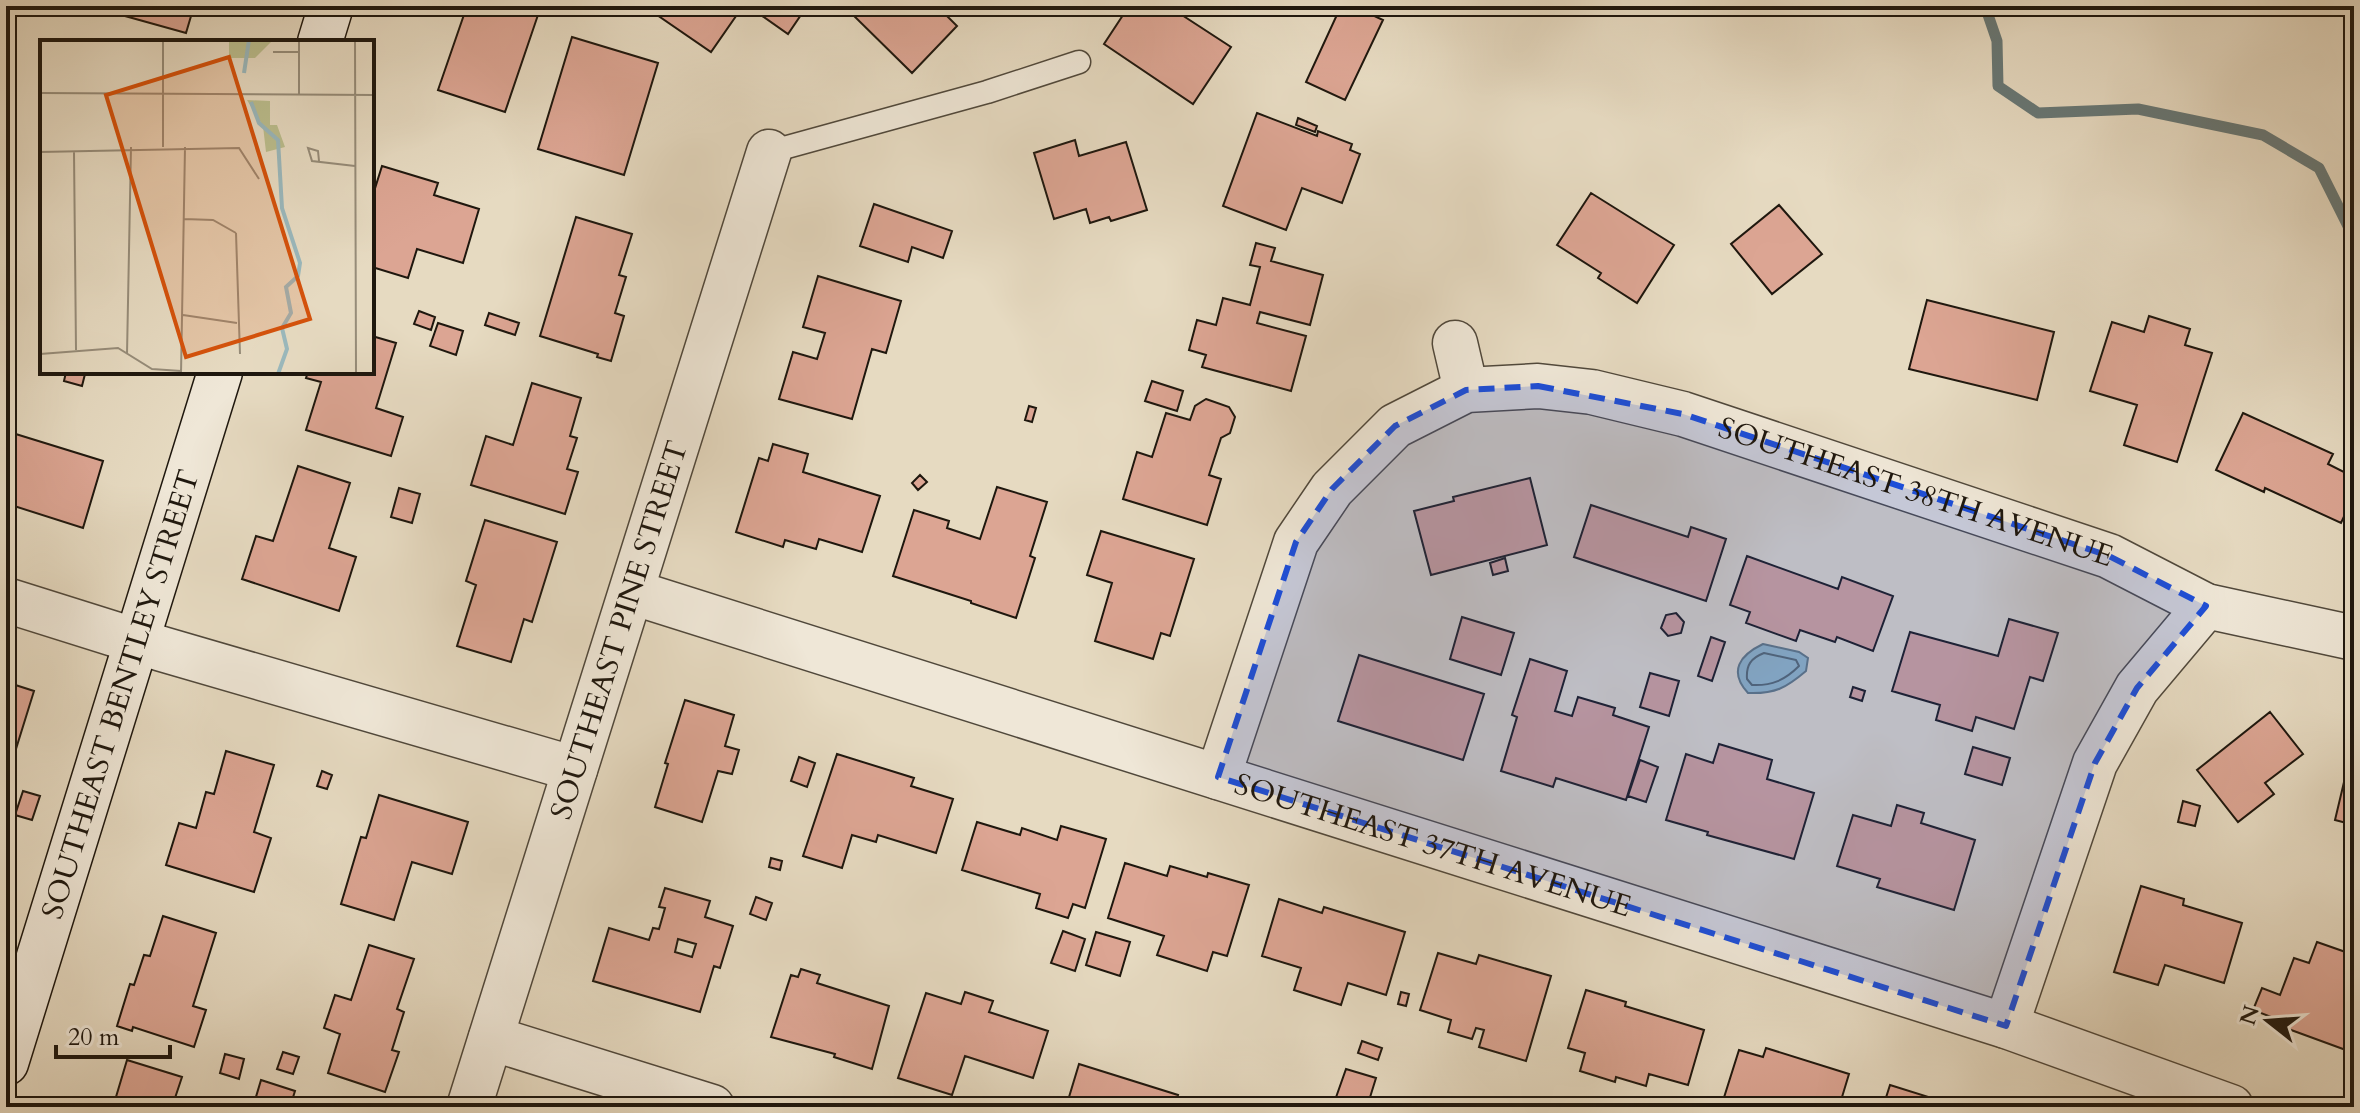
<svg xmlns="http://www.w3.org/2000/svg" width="2360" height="1113" font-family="Cardo,serif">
<rect width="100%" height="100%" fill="#e6dac1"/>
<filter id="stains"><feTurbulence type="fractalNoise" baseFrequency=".0025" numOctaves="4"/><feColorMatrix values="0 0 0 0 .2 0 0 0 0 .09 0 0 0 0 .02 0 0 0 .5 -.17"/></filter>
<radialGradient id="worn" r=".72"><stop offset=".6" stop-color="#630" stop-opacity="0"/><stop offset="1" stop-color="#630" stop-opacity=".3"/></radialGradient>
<path fill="#9ab8bc" stroke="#687876" stroke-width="2" d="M1763,644l36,8 9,6 -2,13c-20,17 -31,23 -58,22 -20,-22 -8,-38 15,-49z"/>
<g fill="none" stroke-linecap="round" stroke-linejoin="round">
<path stroke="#5c6865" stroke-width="2" d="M1764,653l32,7 3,6c-14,14 -27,20 -47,19l-5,-6c-1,-14 4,-21 17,-26z"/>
<path stroke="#687876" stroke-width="11" d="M1985,6l12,35 1,45 40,27 100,-4 125,26 56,33 35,70"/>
</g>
<path fill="#dca593" stroke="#1e170e" stroke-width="2" fill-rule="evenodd" d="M128,6h66l-8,27 -61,-17z
M467,6h54l18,6 -34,100 -67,-22z
M644,6h99l-32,46z
M748,6h59l-19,28z
M854,6h83l20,20 -45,47 -63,-62z
M1129,6h39l63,41 -38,57 -89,-60z
M1341,6h12l30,14 -38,80 -39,-18z
M572,37l86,26 -34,112 -86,-26z
M1257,113l60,23 1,-5 34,13 -2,6 10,4 -18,49 -40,-15 -16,42 -63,-24z
M1298,118l19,8 -2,6 -19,-7z
M1075,140l4,16 47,-14 21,68 -36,11 -2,-4 -19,6 -4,-14 -32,10 -20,-66z
M382,166l56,17 -4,12 45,14 -16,54 -46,-14 -9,29 -36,-11v-69z
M1591,193l83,52 -37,58 -39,-25 3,-5 -44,-28z
M874,204l78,27 -9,27 -31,-11 -4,15 -48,-16z
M1779,205l43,49 -50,40 -41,-50z
M576,217l56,17 -13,41 7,2 -11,36 9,3 -13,45 -14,-4 1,-3 -58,-18z
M1256,243l19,5 -4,13 52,14 -13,50 -50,-13 -3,11 49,13 -15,55 -89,-24 4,-12 -17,-5 8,-30 19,5 7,-27 27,7 10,-38 -10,-2z
M818,276l83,25 -15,52 -14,-4 -20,70 -73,-20 14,-47 24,7 8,-26 -22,-6z
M1927,300l127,32 -17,68 -128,-31z
M419,311l16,6 -4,13 -17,-6z
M489,313l30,10 -4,12 -30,-10z
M2149,316l41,13 -5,16 27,8 -35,109 -53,-17 13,-40 -47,-14 22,-69 32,10z
M438,323l25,8 -7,24 -26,-9z
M372,336l24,7 -20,65 27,9 -12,39 -85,-26 15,-48 -15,-4 2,-6h64z
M66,372l19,2 -3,12 -18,-5z
M1152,381l31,10 -6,20 -32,-10z
M532,383l49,15 -11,38 7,2 -10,31 11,3 -13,42 -94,-29 15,-49 27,9z
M1206,399l23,8 6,10 -5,16 -9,5 -12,37 12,4 -14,46 -84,-26 14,-47 15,5 14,-44 24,7 5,-14z
M1029,406l7,2 -4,14 -7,-2z
M2243,413l90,41 -5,10 26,13v18l-13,28 -76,-35 -1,4 -48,-22z
M6,431l97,30 -20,67 -72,-23 3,-11 -8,-3z
M773,444l35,10 -5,18 77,24 -18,56 -43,-13 -3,10 -31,-9 -2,7 -47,-15 23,-74 9,3z
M298,466l52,17 -21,65 27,9 -17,54 -97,-32 14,-43 17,5z
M920,475l7,7 -9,8 -6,-7z
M1530,478l17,67 -116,30 -17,-64 40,-10 -1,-4z
M997,487l50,15 -17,54 5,2 -19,60 -45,-15v-2l-78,-25 21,-66 35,11 -2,7 33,11z
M399,488l21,6 -8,29 -21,-6z
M1591,505l97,32 3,-10 35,12 -20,62 -132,-44z
M485,520l72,22 -25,80 -8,-3 -13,43 -54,-16 19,-61 -10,-4z
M1101,531l93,28 -24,77 -9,-3 -8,26 -58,-18 17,-58 -25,-8z
M1747,556l91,33 4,-12 51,19 -20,55 -36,-14 -2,5 -35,-12 -4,11 -50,-18 4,-11 -20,-7z
M1505,558l3,13 -15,4 -3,-12z
M1676,613l8,9 -3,11 -13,3 -7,-8 5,-13z
M1462,617l52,16 -13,42 -51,-16z
M2009,619l49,14 -15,48 -13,-4 -16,52 -38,-12 -4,14 -36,-11 4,-15 -48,-14 18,-59 88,24z
M1711,637l14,5 -13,39 -14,-5z
M1359,655l125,39 -21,66 -125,-39z
M1530,659l37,12 -12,40 17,5 6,-19 37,11 -2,7 36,12 -23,73 -70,-22 -3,9 -52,-16 16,-54 -5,-2z
M1650,673l29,8 -10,35 -29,-9z
M6,682l28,9 -23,74 -5,-1z
M1853,687l12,4 -3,10 -12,-4z
M685,700l49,15 -9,31 14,4 -7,24 -14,-3 -16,51 -47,-15 13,-43 -3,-1z
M2270,712l33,42 -38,29 9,11 -36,28 -41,-52z
M1719,744l53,16 -5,19 47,14 -20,66 -87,-24 1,-3 -42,-12 20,-66 27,9z
M1973,747l37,11 -8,27 -37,-11z
M226,751l48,14 -20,67 17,6 -17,54 -88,-27 13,-42 17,5 10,-36 8,2z
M837,754l77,24 -3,8 42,13 -17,54 -58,-18 -2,7 -24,-7 -10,33 -39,-12z
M799,757l16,6 -8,24 -16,-6z
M1640,760l18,7 -12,35 -18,-6z
M2349,761l5,1v63l-19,-5z
M322,771l10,4 -5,14 -10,-3z
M23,791l17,5 -8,24 -17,-5z
M379,795l89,27 -16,52 -40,-12 -18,58 -53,-16 20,-67 5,1z
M2183,801l17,5 -5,20 -17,-4z
M1897,805l27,8 -3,10 54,17 -21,70 -77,-23 3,-8 -43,-13 16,-51 38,11z
M977,822l43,13 2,-7 35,12 4,-14 45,13 -21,69 -12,-4 -5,14 -32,-10 4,-14 -78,-24z
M771,858l11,3 -2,9 -11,-3z
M1125,863l42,13 3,-10 37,11 1,-4 41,12 -22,71 -14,-4 -6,19 -50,-16 7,-19 -56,-18z
M2141,886l43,13 -1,6 59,18 -18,60 -59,-18 -7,20 -44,-13z
M665,888l45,13 -5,16 28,9 -13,42 -6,-2 -14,46 -107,-31 16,-53 40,12 4,-12 6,1 6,-21 -6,-1zM678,939l18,5 -4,13 -17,-5z
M756,897l16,6 -6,17 -16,-6z
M1279,899l43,14 2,-6 81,25 -19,63 -38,-12 -7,22 -47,-15 7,-22 -39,-12z
M163,916l53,17 -23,73 13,4 -12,37 -61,-20 -1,4 -15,-5 13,-42 4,1 10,-30 6,1z
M1063,931l22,8 -10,32 -24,-8z
M1096,932l34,10 -10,34 -34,-11z
M2317,942l37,13 -6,23 6,3v72l-82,-30 2,-5 -21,-8 9,-22 18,7 14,-37 15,5z
M369,945l45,14 -17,50 7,3 -12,38 7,2 -14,40 -57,-19 12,-39 -16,-6 11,-33 16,5z
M1438,953l38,11 3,-9 72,21 -25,85 -47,-14 5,-17 -8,-2 -4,11 -24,-7 3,-12 -31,-10z
M801,969l19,6 -3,8 72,23 -17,63 -38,-12 1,-3 -64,-17 20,-62 7,2z
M1586,990l40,12 -1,4 79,24 -16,55 -39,-11 -3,12 -30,-9 -1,5 -35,-11 5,-18 -17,-5z
M965,992l28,9 -4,11 59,19 -15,47 -68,-22 -13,39 -54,-17 28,-85 35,11z
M1401,992l8,2 -3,12 -8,-2z
M1362,1041l20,7 -4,12 -20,-7z
M1766,1048l83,26 -10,33h-118l18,-57 24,7z
M283,1052l16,5 -6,17 -16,-5z
M225,1054l19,5 -5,20 -19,-6z
M127,1060l55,17 -10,30h-59z
M1079,1064l99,31 -4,12h-108z
M1346,1069l30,9 -9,29h-21l-12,-4z
M261,1080l34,11 -5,16h-37z
M1890,1085l45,14 -1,2 19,6h-70z"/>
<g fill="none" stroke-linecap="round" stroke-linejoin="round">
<defs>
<path id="lane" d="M769,152l218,-60 92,-30"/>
<g id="street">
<path d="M1455,343l11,47"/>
<path id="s1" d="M632,592l1374,434 225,81"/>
<path d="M6,600l156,49 413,120"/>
<path id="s2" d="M1218,777l78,-235 36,-53 63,-63 71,-36 72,-4 54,6 91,22 426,142 97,50 148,32"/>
<path d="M2006,1026l89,-263 42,-75 69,-82"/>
<path d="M491,1038l221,69"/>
<path id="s3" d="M469,1107l300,-955"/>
</g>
<g id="secondary">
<path d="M320,42l11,-36"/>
<path id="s4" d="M6,1063l214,-691"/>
</g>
</defs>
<use href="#lane" stroke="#50483b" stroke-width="25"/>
<use href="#street" stroke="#50483b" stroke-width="47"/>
<use href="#secondary" stroke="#1e170e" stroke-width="47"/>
<use href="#lane" stroke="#efe7d7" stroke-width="22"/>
<use href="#street" stroke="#efe7d7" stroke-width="44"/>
<use href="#secondary" stroke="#efe7d7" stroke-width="44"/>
</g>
<path fill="#1d4ed8" fill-opacity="0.2" stroke="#1d4ed8" stroke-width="6" stroke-dasharray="16 10" stroke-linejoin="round" d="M1538,386l145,28 426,142 97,50 -69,82 -42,75 -89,263 -788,-249 78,-235 36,-53 63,-63 71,-36z"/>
<g text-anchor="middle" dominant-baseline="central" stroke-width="6" stroke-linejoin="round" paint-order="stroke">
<g font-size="30" fill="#1e170e" stroke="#efe7d7">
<text stroke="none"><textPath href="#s2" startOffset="946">SOUTHEAST 38TH AVENUE</textPath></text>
<text stroke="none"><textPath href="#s3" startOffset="500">SOUTHEAST PINE STREET</textPath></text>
<text stroke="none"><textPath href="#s4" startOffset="386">SOUTHEAST BENTLEY STREET</textPath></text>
<text stroke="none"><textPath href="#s1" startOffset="840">SOUTHEAST 37TH AVENUE</textPath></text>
</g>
</g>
<g transform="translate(40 40)">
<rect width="334" height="334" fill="#e6dac1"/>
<path d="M189,0h44l-18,18h-26zM207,60l23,1v24h7l8,22 -19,5 -3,-26z" fill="#bbbe8e"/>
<path fill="none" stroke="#9ab8bc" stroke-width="4" d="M204,33l5,-33M211,62l8,21 19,17 4,68 18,55 -2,13 -12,11 5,26 -9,15 5,21 -9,25"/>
<path fill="none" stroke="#968c79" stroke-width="2" d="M74,0h77M315,0l1,334M123,1v106M233,12h26M0,53l334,2M259,54v-54M0,112l199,-4 20,31M34,112l2,198M279,121l-1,-10 -10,-3 4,13 43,5M144,179l29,1 23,13M196,193l4,121M143,275l54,8M0,314l78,-6 34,21 29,2M87,314l4,-207M141,334l4,-227"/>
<path fill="#d4520c" fill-opacity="0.15" stroke="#d4520c" stroke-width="4" d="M189,17l81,262 -124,38 -80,-262z"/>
<rect width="334" height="334" fill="none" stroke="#1e170e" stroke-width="4"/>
</g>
<rect width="2360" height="1113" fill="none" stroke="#e6dac1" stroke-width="32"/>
<rect x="8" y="8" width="2344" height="1097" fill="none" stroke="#1e170e" stroke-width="4"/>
<rect x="16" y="16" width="2328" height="1081" fill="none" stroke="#1e170e" stroke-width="2"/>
<g transform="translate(2268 1021) rotate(287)" stroke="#efe7d7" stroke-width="6" paint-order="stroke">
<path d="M0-6L14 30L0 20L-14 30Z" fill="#1e170e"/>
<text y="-12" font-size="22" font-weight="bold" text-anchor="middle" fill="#1e170e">N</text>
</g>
<path d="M56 1045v12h114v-12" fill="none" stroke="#1e170e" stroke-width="4"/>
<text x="68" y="1045" font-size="24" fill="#1e170e" stroke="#efe7d7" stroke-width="6" paint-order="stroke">20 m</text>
<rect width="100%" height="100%" filter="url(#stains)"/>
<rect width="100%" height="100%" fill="url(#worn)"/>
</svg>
